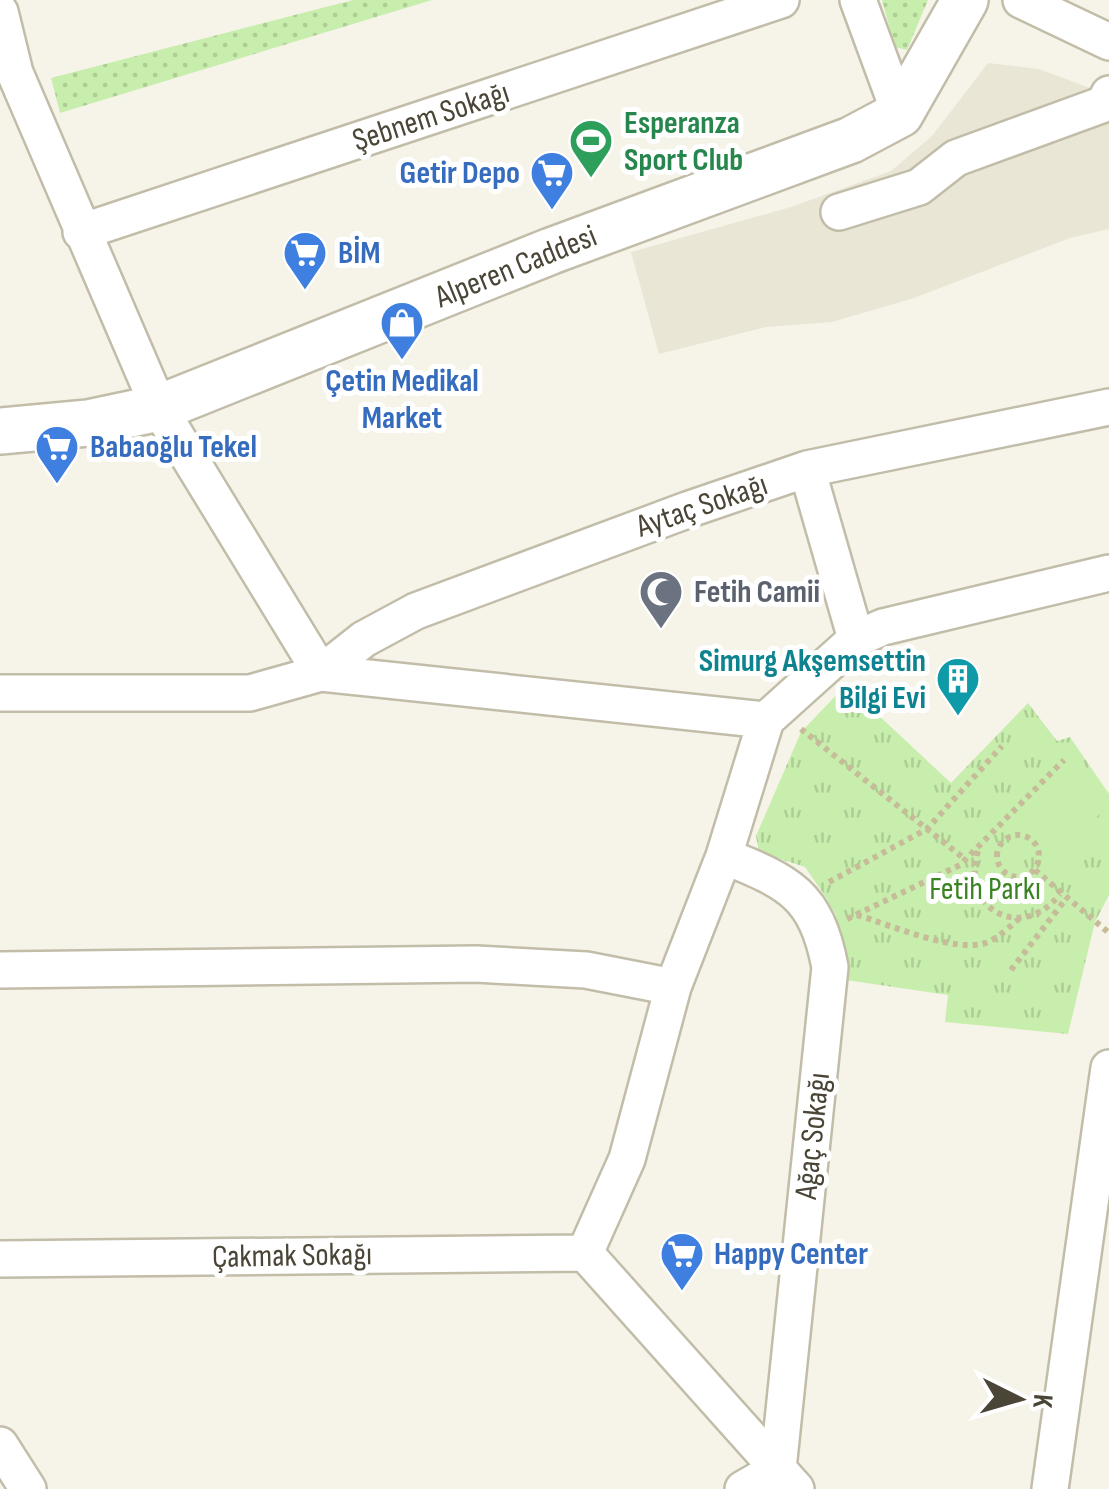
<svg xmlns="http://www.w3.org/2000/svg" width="1109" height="1489" font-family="'Sofia Sans Condensed',sans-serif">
<defs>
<pattern id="grass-dots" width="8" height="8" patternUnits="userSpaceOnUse" patternTransform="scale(2.5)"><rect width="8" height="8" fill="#c8eead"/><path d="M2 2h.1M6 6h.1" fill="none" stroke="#adcd95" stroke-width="1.8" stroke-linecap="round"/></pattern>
<pattern id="park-tufts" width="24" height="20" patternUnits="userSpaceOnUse" patternTransform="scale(2.5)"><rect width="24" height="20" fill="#c8eead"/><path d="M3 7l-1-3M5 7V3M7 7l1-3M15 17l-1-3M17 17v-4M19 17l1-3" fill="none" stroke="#adcd95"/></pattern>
</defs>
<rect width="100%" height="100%" fill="#f6f3e8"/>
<path fill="#eae6d6" d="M988,63l51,6 70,26v134l-39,9 -156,60 -82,24 -66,5 -107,27 -28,-102 160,-45 100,-36 41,-35z"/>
<path fill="url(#grass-dots)" d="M353,0h79l-372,113 -9,-35z
M882,0h46l-21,50 -12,-3z"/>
<path fill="url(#park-tufts)" d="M846,685l105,98 77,-80 29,38 13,-4 39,57v101l-14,27 -27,112 -123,-12 3,-27 -102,-15 -9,-22 -1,-43 -15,-25 -16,-23 -46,-15 -3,-16 45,-104z"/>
<path fill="#c8eead" d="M1065,765l41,43 -53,52 -41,-43z"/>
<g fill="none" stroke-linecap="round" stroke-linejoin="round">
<defs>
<path id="minor" d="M858,0l42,114
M1021,0l88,42
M0,12l15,61 144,335 162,265 43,-34 52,-28 271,-101 120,-41 302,-62
M839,212l80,-25 37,-29 148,-54 5,-10
M81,232l700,-232
M807,469l49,170
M0,693h250l71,-20 445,47
M724,856c65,26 92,38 106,111l-52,502 -35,20
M0,970l476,-6 110,6 87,17
M0,1259l585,-6
M0,1445l28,44
M796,1489l-211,-236 42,-94 46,-172 51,-131 42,-136 90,-81 27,-12 226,-54
M1050,1489l59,-421"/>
<path id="tertiary" d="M0,431l88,-8 71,-15 392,-157 300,-111 49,-26 65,-114"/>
</defs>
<use href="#minor" stroke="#c2bda9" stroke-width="40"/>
<use href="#tertiary" stroke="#c2bda9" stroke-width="50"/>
<path stroke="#c6bc99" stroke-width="6" stroke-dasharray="5 5" stroke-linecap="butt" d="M801,729l165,131
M997 856a21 21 0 1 1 42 0a21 21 0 1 1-42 0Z
M978,851c-18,59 44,92 82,43
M1035,870l74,63
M829,882l98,-53 75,-83
M857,915c32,9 100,40 131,27 12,-5 22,-16 32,-24
M847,919l113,-54 104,-105
M1011,970l54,-70"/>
<use href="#minor" stroke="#fff" stroke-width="35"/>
<use href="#tertiary" stroke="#fff" stroke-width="45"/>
</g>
<defs>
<symbol id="stadium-pin" viewBox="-11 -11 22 30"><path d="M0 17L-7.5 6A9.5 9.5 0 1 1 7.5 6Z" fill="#2e9e5b" stroke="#fff"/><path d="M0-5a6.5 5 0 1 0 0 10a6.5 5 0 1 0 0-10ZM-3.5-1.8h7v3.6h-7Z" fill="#fff"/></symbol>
<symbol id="supermarket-pin" viewBox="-11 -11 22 30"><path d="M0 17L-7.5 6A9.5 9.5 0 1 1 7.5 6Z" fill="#3f7fe0" stroke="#fff"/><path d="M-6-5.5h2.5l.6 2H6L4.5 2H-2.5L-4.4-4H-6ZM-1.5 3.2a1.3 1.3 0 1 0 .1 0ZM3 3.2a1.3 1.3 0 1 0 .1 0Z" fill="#fff"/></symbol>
<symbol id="shop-pin" viewBox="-11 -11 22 30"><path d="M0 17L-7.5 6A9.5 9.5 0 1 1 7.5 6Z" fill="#3f7fe0" stroke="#fff"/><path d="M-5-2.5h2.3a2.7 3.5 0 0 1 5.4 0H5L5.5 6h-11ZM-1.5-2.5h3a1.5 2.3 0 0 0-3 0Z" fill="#fff"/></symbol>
<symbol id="mosque-pin" viewBox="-11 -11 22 30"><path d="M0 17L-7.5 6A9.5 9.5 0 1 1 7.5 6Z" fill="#6b7280" stroke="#fff"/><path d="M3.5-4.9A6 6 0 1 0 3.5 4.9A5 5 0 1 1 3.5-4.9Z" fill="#fff"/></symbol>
<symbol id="building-pin" viewBox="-11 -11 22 30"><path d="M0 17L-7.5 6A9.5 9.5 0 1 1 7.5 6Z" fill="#0f9aa8" stroke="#fff"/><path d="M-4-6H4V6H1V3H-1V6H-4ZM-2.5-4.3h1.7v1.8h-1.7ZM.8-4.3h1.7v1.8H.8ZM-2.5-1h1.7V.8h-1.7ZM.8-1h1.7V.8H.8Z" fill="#fff"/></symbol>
</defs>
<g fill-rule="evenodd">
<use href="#stadium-pin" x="566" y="116" width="50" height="68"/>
<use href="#supermarket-pin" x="527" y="148" width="50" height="68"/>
<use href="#supermarket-pin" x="280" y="228" width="50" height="68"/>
<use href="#shop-pin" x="377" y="298" width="50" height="68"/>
<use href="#supermarket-pin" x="32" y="422" width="50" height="68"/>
<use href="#mosque-pin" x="636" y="567" width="50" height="68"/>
<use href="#building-pin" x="933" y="654" width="50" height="68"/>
<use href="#supermarket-pin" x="657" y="1229" width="50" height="68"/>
</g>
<g text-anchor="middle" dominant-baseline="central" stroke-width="10" stroke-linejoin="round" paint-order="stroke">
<g font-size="32" fill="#4a4536" stroke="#fff">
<text transform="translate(431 117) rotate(-18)">Şebnem Sokağı</text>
<text transform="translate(516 267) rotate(-22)">Alperen Caddesi</text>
<text transform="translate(702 506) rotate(-19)">Aytaç Sokağı</text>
<text transform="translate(813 1136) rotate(-84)">Ağaç Sokağı</text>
<text transform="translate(292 1256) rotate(-1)">Çakmak Sokağı</text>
</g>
<g font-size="32" font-weight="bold" fill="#27864d" stroke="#fff" text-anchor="start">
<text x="624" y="123">Esperanza<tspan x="624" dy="37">Sport Club</tspan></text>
</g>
<g font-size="32" font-weight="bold" fill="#366cbe" stroke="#fff" text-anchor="start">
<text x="520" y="173" text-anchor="end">Getir Depo</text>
<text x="338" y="253">BİM</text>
<text x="402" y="381" text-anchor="middle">Çetin Medikal<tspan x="402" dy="37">Market</tspan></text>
<text x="90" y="447">Babaoğlu Tekel</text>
<text x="714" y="1254">Happy Center</text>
</g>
<g font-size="32" font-weight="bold" fill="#5b616d" stroke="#fff" text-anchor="start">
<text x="694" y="592">Fetih Camii</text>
</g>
<g font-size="32" font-weight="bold" fill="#0d838f" stroke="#fff" text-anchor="end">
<text x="926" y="661">Simurg Akşemsettin<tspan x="926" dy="37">Bilgi Evi</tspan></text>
</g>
<g font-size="32" fill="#3a8322" stroke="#fff">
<text x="985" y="889">Fetih Parkı</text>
</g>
</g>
<g transform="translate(1019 1399) rotate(95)" stroke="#ffffff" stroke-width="8" paint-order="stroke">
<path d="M0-8L18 38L0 25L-18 38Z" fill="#4a4536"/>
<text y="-15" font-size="28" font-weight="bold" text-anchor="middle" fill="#4a4536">K</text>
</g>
</svg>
